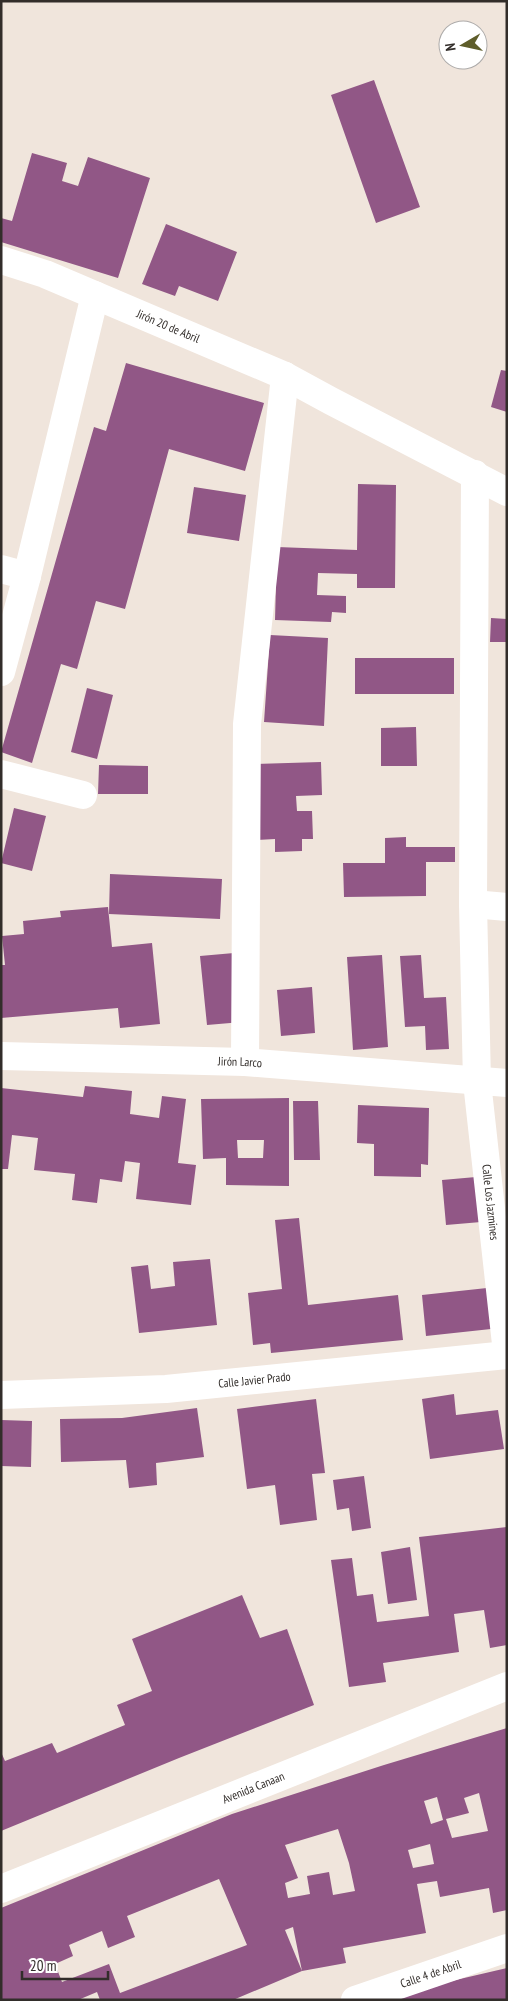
<svg xmlns="http://www.w3.org/2000/svg" width="508" height="2001" font-family="'PT Sans Narrow',sans-serif">
	<style>
		.building { fill: #915786; fill-rule: evenodd }
		.lines { fill: none; stroke-linecap: round; stroke-linejoin: round }
		.street { stroke: #fff; stroke-width: 28 }
		.labels { text-anchor: middle; stroke-width: 5; stroke-linejoin: round; paint-order: stroke }
		.street-label { font-size: 12px; fill: #322d2a; stroke: #fff }
	</style>
	<rect width="100%" height="100%" fill="#f0e5dc"/>
	<path class="building" d="M374,80l46,127 -44,16 -45,-128z
		M32,153l35,10 -5,18 16,5 10,-29 62,21 -32,100 -117,-36v-24l11,3z
		M166,224l71,28 -19,49 -39,-15 -4,10 -33,-12z
		M126,363l138,40 -19,68 -76,-22 -44,160 -29,-8 -19,68 -16,-5 -29,99 -31,-11 93,-325 12,4z
		M501,370l6,1v41l-16,-5z
		M358,484l38,1 -1,103h-38v-14l-39,-1 -1,22 29,1v17l-14,-1 -1,10 -56,-2 2,-73 80,3z
		M194,487l52,8 -7,46 -52,-8z
		M491,618l16,1v23h-17z
		M270,635l58,3 -4,88 -60,-4z
		M355,658h99v36h-99z
		M87,688l26,7 -16,64 -26,-7z
		M416,727l1,39h-36v-38z
		M321,762l1,33 -26,1 1,15h15l1,28h-11v12l-27,1v-13l-18,1 -2,-76z
		M99,765l49,1v28h-50z
		M14,808l32,8 -14,55 -31,-8z
		M406,837v10h49v15h-29v34l-82,1 -1,-34h42v-25z
		M110,874l112,5 -2,40 -111,-5z
		M108,907l4,40 40,-4 8,81 -40,4 -2,-20 -117,10v-53h4l-3,-29 22,-2 -1,-13 38,-4 -1,-6z
		M234,953l8,69 -35,3 -7,-69z
		M382,955l6,92 -35,3 -6,-93z
		M421,955l3,43 22,-1 3,52 -23,1 -1,-24 -20,1 -5,-71z
		M312,987l3,46 -34,3 -4,-46z
		M85,1086l47,5 -2,23 29,4 3,-22 24,3 -8,64 18,2 -5,40 -55,-6 4,-36 -15,-2 -3,21 -22,-3 -3,24 -25,-3 3,-26 -41,-4 4,-32 -26,-3 -4,34h-7v-81l82,9z
		M289,1098v88l-63,-1v-27l-23,1 -2,-60zM237,1140h27l-1,18h-25z
		M293,1101h25l2,59h-26z
		M358,1105l71,3 -1,57 -7,-1v13l-47,-1v-32l-17,-1z
		M476,1177l5,45 -35,3 -4,-45z
		M299,1218l9,87 90,-10 5,45 -132,13 -1,-10 -17,2 -5,-52 34,-4 -7,-69z
		M210,1259l7,66 -78,8 -8,-66 17,-2 3,24 24,-3 -2,-24z
		M487,1288l4,41 -65,7 -4,-41z
		M454,1394l2,21 42,-5 6,39 -74,10 -8,-60z
		M316,1399l9,74 -13,1 5,46 -37,5 -5,-40 -28,4 -10,-80z
		M197,1408l7,49 -48,6 1,22 -28,3 -3,-28 -65,2 -1,-43 62,-1z
		M1,1420l31,1 -1,46 -30,-1z
		M364,1476l7,52 -19,3 -3,-23 -12,2 -4,-30z
		M507,1527v118l-17,3 -6,-38 -30,4 5,38 -76,11 3,19 -37,5 -18,-127 21,-2 5,38 16,-2 4,28 52,-6 -10,-79z
		M410,1547l7,53 -29,4 -7,-52z
		M242,1595l18,43 27,-9 27,76 -135,53 -178,73v-79l4,9 47,-18 5,10 68,-28 -8,-20 35,-14 -20,-52z
		M507,1728v182l-14,3 -4,-25 -49,9 -3,-16 -20,3 9,49 -83,15 3,15 -44,8 -69,29h-133l-3,-8 -19,8h-77v-92l231,-94 152,-49zM479,1793l9,38 -36,7 -6,-19 23,-6 -5,-15zM437,1797l6,23 -12,4 -7,-23zM338,1829l11,34 6,28 -22,4 -4,-23 -22,4 3,18 -22,4 -3,-15 13,-5 -13,-33zM430,1844l4,20 -21,4 -5,-18zM219,1879l28,66 -127,48 -11,-29 -47,18 -7,-18 18,-8 -4,-11 33,-14 6,17 27,-11 -8,-21zM293,1927l9,44 -17,-41z
		M507,1968v32h-119l-1,-4z"/>
	<g class="lines">
		<g class="street">
			<path id="s1" d="M1,260l44,14 240,102 46,25 176,91"/>
			<path id="s2" d="M475,474l-2,430 4,178 30,271"/>
			<path d="M1,569l26,7"/>
			<path d="M1,672l26,-96 68,-281"/>
			<path d="M1,774l82,21"/>
			<path d="M473,904l34,3"/>
			<path id="s3" d="M1,1056l244,6 262,21"/>
			<path d="M245,1062l2,-338 38,-348"/>
			<path id="s4" d="M1,1395l165,-6 341,-34"/>
			<path id="s5" d="M1,1889l506,-203"/>
			<path id="s6" d="M355,2000l152,-52"/>
		</g>
	</g>
	<g class="labels">
		<g class="street-label">
			<text dy="4" stroke="none"><textPath href="#s1" startOffset="180">Jirón 20 de Abril</textPath></text>
			<text dy="4" stroke="none"><textPath href="#s3" startOffset="239">Jirón Larco</textPath></text>
			<text dy="4" stroke="none"><textPath href="#s2" startOffset="729">Calle Los Jazmines</textPath></text>
			<text dy="4" stroke="none"><textPath href="#s4" startOffset="254">Calle Javier Prado</textPath></text>
			<text dy="4" stroke="none"><textPath href="#s5" startOffset="272">Avenida Canaan</textPath></text>
			<text dy="4" stroke="none"><textPath href="#s6" startOffset="80">Calle 4 de Abril</textPath></text>
		</g>
	</g>
	<rect width="508" height="2001" fill="none" stroke="#322d2a" stroke-width="5"/>
	<g transform="translate(463 45) rotate(261)"><circle r="24" fill="#ffffff" stroke="#adabaa"/>
	<path d="M0-4L9 19L0 12L-9 19Z" fill="#5e5d2a"/>
	<text y="-8" font-size="14" font-weight="bold" text-anchor="middle" fill="#322d2a">N</text>
	</g>
	<path d="M22 1971v8h86v-8" fill="none" stroke="#322d2a" stroke-width="2.5"/>
	<text x="30" y="1971" font-size="15" fill="#322d2a" stroke="#ffffff" stroke-width="4" paint-order="stroke">20 m</text>
</svg>
